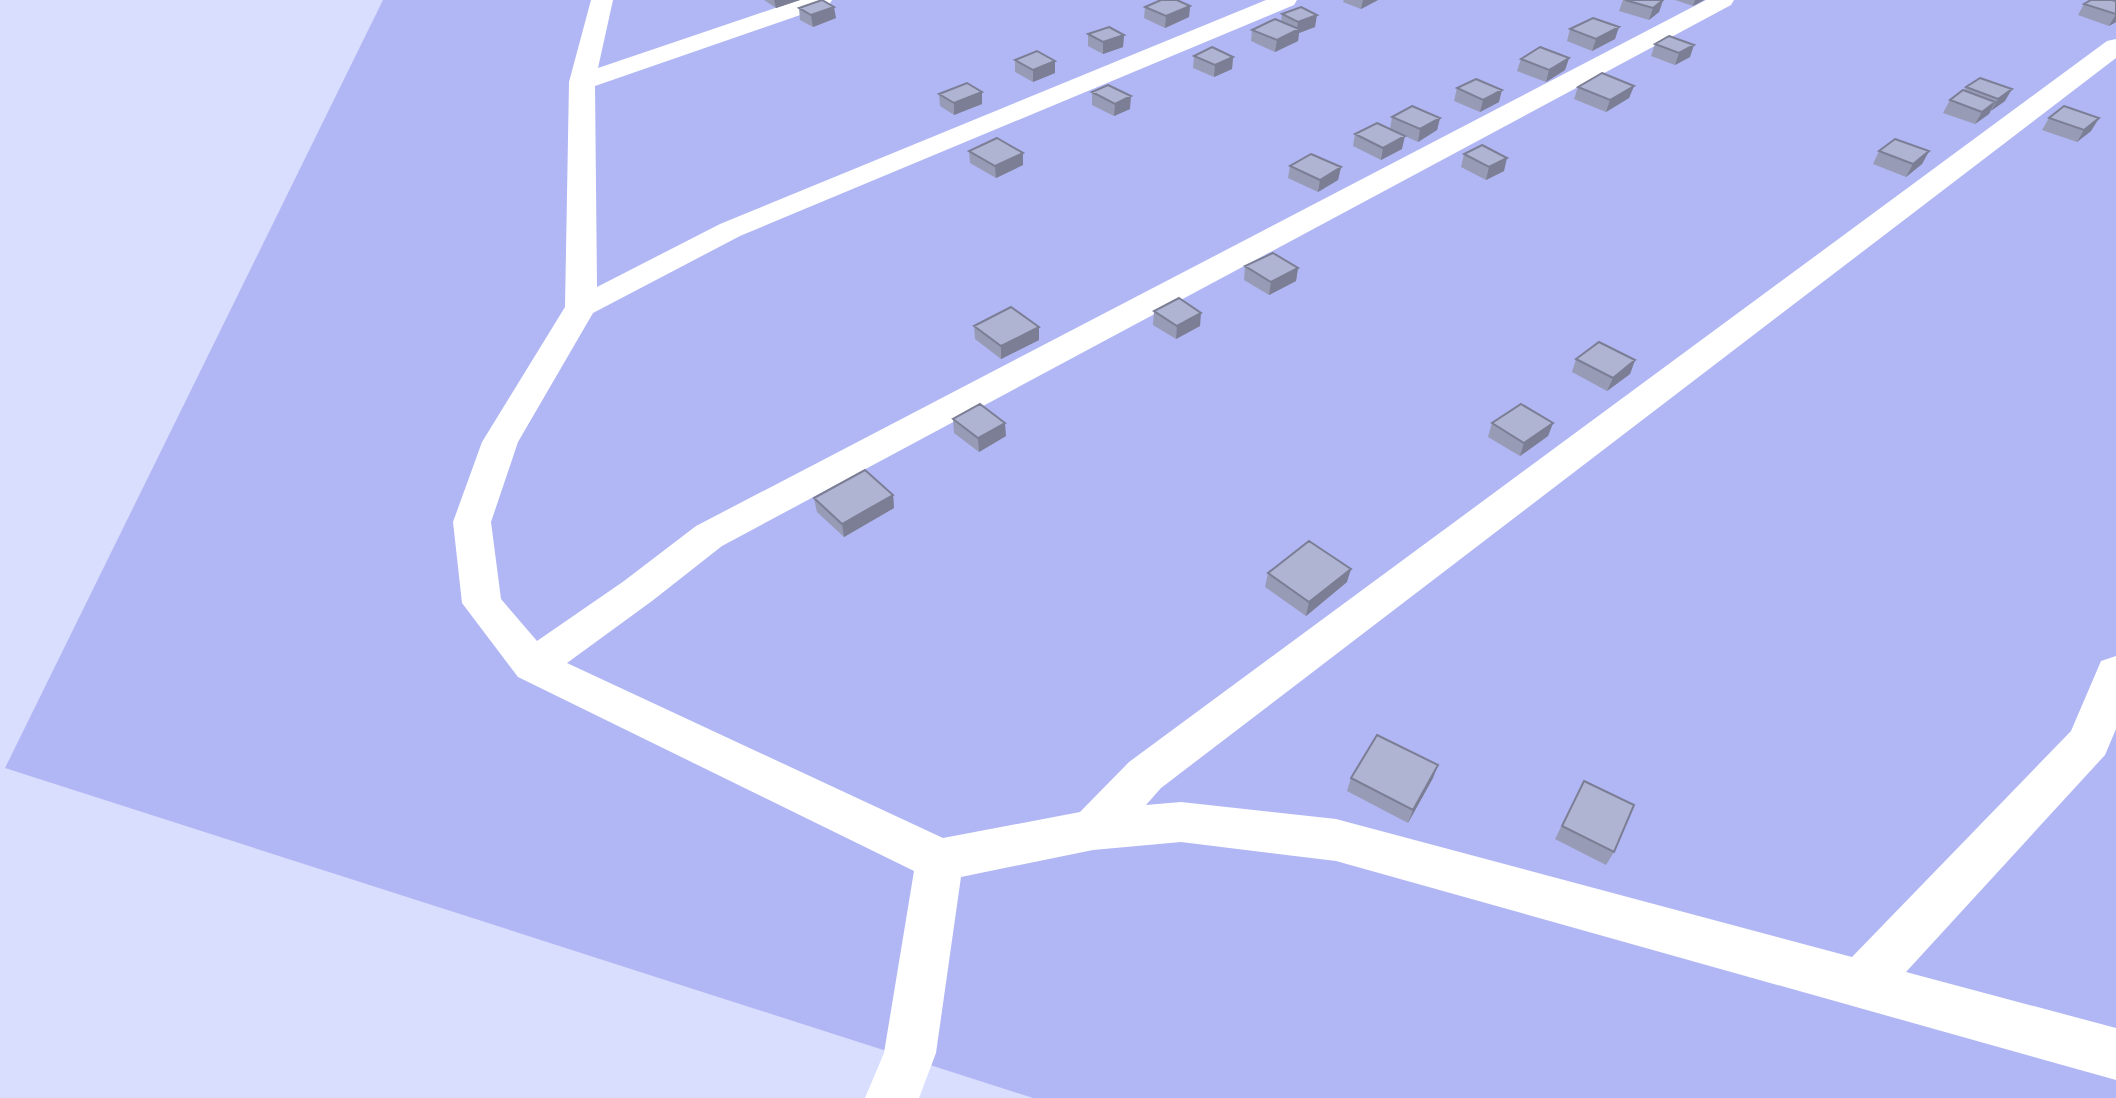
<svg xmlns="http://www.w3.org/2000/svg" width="2116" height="1098" font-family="Rubik,sans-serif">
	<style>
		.green { fill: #b1b7f4 }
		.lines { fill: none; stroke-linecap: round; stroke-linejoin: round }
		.street { fill: #fff; fill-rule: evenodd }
		.wall { fill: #979bb5 }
		.shaded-wall { fill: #7b7e94 }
		.building { fill: #b0b4d3; stroke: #7b7e94; stroke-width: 2 }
	</style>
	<rect width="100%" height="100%" fill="#d9defe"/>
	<path class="green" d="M383,0h1733v1098h-1083l-1028,-330z"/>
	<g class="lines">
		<path class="street" d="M591,0h22l-15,68 201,-68h33l-3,5 -234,81 2,201 123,-63 546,-224h31l-3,5 -554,231 -147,77 -75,129 -27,80 10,77 36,42 87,-60 72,-55 1010,-526h28l-3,5 -1009,541 -70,55 -85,62 376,175 137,-26 49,-50 978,-721 9,-2v19l-955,730 -15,17 35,-3 155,17 516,138 219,-226 30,-70 15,-5v73l-11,26 -199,217 210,56v52l-780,-219 -155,-19 -88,8 -132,27 -25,176 -17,45h-54l19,-45 30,-182 -396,-194 -56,-74 -9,-81 29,-80 83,-135 4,-225z"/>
	</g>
	<path class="wall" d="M764,0h36l-24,8z
		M1344,0h34l-17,9 -18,-7z
		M1623,0h40l-4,12 -10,8 -30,-9z
		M1675,0h29l-11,6z
		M2116,1v21l-7,4 -31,-11 6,-11z
		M1190,6l-1,11 -24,11 -21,-10 1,-11z
		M799,8l37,10 -23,9 -13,-7z
		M1282,14l33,13 -16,6 -1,8 -23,11 -24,-11 1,-11 29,-8z
		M1570,29l45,10 -23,12 -25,-10z
		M1088,34l36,1 -1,12 -20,7 -15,-8z
		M1655,44l35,13 -15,8 -24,-9z
		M1194,56l39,1 -1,12 -18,8 -21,-9z
		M1569,58l-4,12 -19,12 -29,-11 4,-12z
		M1015,60l40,13 -22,9 -18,-10z
		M1634,86l-5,12 -23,14 -32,-13 4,-12z
		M1966,87l39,14 -15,10 -1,3 -14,10 -32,-11 7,-13 14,-9z
		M1457,88l42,14 -19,10 -26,-11z
		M1092,92l38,17 -16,7 -22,-11z
		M939,94l43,10 -28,11 -14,-9z
		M1392,117l48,1 -3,12 -19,12 -24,-11 8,18 -21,11 -28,-14 2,-12 35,-5z
		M2049,118h50l-8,13 -14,11 -35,-12z
		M969,151l54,14 -27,13 -26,-15z
		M1879,151h50l-7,13 -16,13 -33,-13z
		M1464,154l40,17 -18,9 -25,-13z
		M1290,166l51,1 -3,13 -20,12 -30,-14z
		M1245,266l53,2 -2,13 -27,14 -25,-15z
		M1154,311l46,15 -24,13 -23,-14z
		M974,326l65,14 -38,19 -26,-20z
		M1576,359l59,1 -5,14 -23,17 -35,-19z
		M953,419l53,17 -27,16 -25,-19z
		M1492,423h61l-5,13 -28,20 -32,-19z
		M893,495l1,13 -50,29 -27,-25 -3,-14z
		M1268,573l79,9 -41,34 -41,-29z
		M1351,778h82l-25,45 -61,-32z
		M1584,781l30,71 -8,13 -51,-26z"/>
	<path class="shaded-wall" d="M774,0h26l-24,8z
		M1363,0h15l-17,9z
		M1663,0l-4,12 -10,8 4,-12z
		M1695,0h9l-11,6z
		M1190,6l-1,11 -24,11 1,-12z
		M834,7l2,11 -23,9 -2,-12z
		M2116,14v8l-7,4z
		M1317,15l-2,12 -16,6 -1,8 -23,11 2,-12 20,-10 1,-8z
		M1619,27l-4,12 -23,12 4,-12z
		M1124,35l-1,12 -20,7v-12z
		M1694,45l-4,12 -15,8 4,-12z
		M1233,57l-1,12 -18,8 1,-12z
		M1569,58l-4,12 -19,12 3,-12z
		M1055,61v12l-22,9v-12z
		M1634,86l-5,12 -23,14 4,-12z
		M2012,89l-7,12 -14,10 7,-12z
		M1502,90l-3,12 -19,10 3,-12z
		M982,92v12l-28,11v-12z
		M1131,96l-1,13 -16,7 1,-12z
		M1995,102l-6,12 -14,10 7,-12z
		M1440,118l-3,12 -19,12 2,-13z
		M2099,118l-8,13 -14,11 7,-12z
		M1405,136l-3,13 -21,11 2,-12z
		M1929,151l-7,13 -16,13 7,-13z
		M1023,153v12l-27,13 -1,-12z
		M1507,158l-3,13 -18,9 3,-13z
		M1341,167l-3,13 -20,12 2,-12z
		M1298,268l-2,13 -27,14 2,-13z
		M1201,313l-1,13 -24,13 1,-13z
		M1039,327v13l-38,19v-13z
		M1635,360l-5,14 -23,17 6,-13z
		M1005,423l1,13 -27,16 -1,-14z
		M1553,423l-5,13 -28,20 4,-13z
		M893,495l1,13 -50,29 -2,-13z
		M1351,569l-4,13 -41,34 3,-14z
		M1438,765l-5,13 -25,45 5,-13z"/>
	<path class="building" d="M822,0l12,7 -23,8 -12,-7z
		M1161,0h16l13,6 -24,10 -21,-9z
		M1625,0h38l-10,8z
		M2091,0h20l5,1v13l-32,-10z
		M1301,7l16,8 -19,7 -16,-8z
		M1593,18l26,9 -23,12 -26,-10z
		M1275,19l24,10 -22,11 -25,-10z
		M1109,27l15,8 -21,7 -15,-8z
		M1669,36l25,9 -15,8 -24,-9z
		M1212,47l21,10 -18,8 -21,-9z
		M1540,47l29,11 -20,12 -28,-11z
		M1037,51l18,10 -22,9 -18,-10z
		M1602,73l32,13 -24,14 -32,-13z
		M1980,78l32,11 -14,10 -32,-12z
		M1476,79l26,11 -19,10 -26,-12z
		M967,83l15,9 -28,11 -15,-9z
		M1108,85l23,11 -16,8 -23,-12z
		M1963,90l32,12 -13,10 -32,-12z
		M1412,106l28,12 -20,11 -28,-12z
		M2064,106l35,12 -15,12 -35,-12z
		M1377,123l28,13 -22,12 -28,-14z
		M997,138l26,15 -28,13 -26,-15z
		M1895,139l34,12 -16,13 -34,-13z
		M1482,145l25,13 -18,9 -25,-13z
		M1311,154l30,13 -21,13 -30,-14z
		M1273,253l25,15 -27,14 -26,-16z
		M1179,298l22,15 -24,13 -23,-15z
		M1011,307l28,20 -38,19 -27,-20z
		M1599,342l36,18 -22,18 -37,-19z
		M980,404l25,19 -27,15 -25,-19z
		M1521,404l32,19 -29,20 -32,-20z
		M865,470l28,25 -51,29 -28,-26z
		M1309,541l42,28 -42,33 -41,-29z
		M1377,735l61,30 -25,45 -62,-32z
		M1584,781l50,24 -20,47 -52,-26z"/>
</svg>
